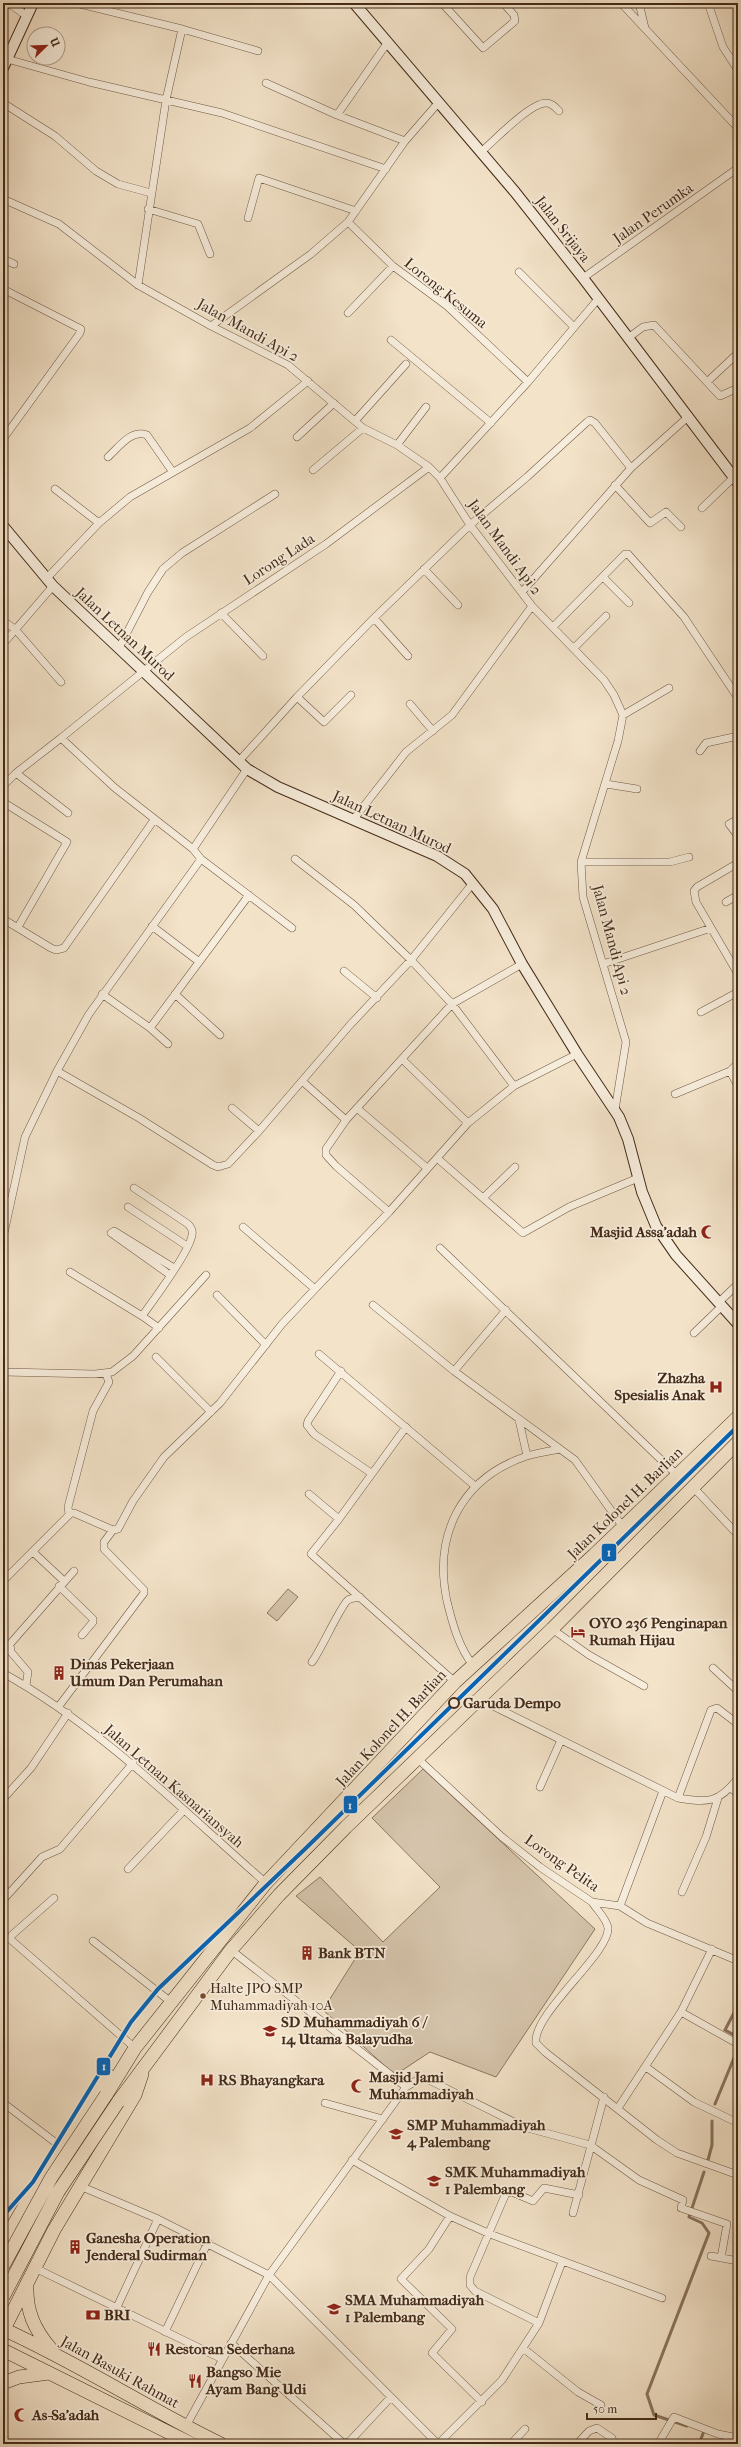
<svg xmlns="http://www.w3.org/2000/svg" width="741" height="2447" font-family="'IM FELL French Canon',serif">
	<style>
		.green { fill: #d5c4ab; stroke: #8c7862 }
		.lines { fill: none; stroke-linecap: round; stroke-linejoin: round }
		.stream { stroke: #8a745f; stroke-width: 3 }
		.street-casing { stroke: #705945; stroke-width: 8 }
		.secondary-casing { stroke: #442b19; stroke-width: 12 }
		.highway-casing { stroke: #442b19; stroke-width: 14 }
		.street { stroke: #f7eddc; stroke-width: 7 }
		.secondary { stroke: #f7eddc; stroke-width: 10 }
		.highway { stroke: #f3e3c9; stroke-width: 13 }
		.highway-bridge-casing { stroke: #442b19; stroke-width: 14; stroke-linecap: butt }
		.highway-bridge { stroke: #f3e3c9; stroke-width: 13 }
		.rail-1-casing { stroke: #f7eddc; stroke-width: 7 }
		.rail-1 { stroke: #0065bd; stroke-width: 4 }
		.stop-dot { fill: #f7eddc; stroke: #442b19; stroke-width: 2 }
		.bus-dot { fill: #7a4b2a; stroke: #f7eddc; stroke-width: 1.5 }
		.labels { text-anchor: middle; stroke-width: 3.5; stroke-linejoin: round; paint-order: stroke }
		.bus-label { font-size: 14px; fill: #442b19; stroke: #f7eddc; text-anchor: start }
		.street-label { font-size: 15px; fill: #442b19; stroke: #f7eddc }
		.poi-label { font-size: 15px; font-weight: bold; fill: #442b19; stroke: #f7eddc; text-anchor: start }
		.stop-label { font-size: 15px; font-weight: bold; fill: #442b19; stroke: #f7eddc; text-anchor: start }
		.line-badge { stroke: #f7eddc; stroke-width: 1.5 }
		.badge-label { font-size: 11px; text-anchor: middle; font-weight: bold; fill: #fff }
	</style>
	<rect width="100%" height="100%" fill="#f3e3c9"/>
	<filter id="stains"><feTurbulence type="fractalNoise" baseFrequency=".005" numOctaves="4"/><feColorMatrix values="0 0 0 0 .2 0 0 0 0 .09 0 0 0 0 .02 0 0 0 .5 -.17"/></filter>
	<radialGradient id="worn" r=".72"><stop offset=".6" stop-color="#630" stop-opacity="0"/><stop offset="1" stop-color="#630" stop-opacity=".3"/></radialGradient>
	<path class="green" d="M288,1589l10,8 -21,24 -10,-8z
		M423,1769l172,160 -99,148 -66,-25 -35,23 -72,-65 37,-59 -64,-55 24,-19 63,65 57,-55 -68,-69z"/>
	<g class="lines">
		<path class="stream" d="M738,2005l-13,25 13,7
			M715,2104l21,-51
			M708,2160l4,-15v-24
			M687,2426l-33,-11 -7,-21 62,-161 -7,-10 -13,-6 15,-45
			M699,2444l5,-13 -2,-1"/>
		<defs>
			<path id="street" d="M8,3l19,13
				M76,3l106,26 76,22
				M442,3l41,45 32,-27 -1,-6 -11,-12
				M621,3l117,125
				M639,3l6,25
				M708,3l15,44 15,23
				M7,59l82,23 133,31 164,56
				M3,103l52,33 41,35 22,13 33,9
				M337,115l51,-73
				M405,141l34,-39
				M482,151c13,-11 48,-48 64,-48 6,0 9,4 13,8
				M3,199l56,25 79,61 73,41 77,39 75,63 34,17 32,22 11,11 30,47 62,81 72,74 10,15 9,20 -5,26 -37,121 2,35 43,145 -11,68
				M148,209l50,15 12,30
				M248,218l11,-40 97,33
				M348,222l45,44 54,40 81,76
				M3,259l11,5
				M519,272l55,55
				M583,278l155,-110
				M138,285l28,-185 16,-71
				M3,289l78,40 -1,4 -77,106
				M348,313l45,-47
				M211,326l100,-72 37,-32 57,-81 -68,-26 -71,-32
				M628,338l15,-11 11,-2 66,71 18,-8
				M391,340l100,83
				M707,382l31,-29
				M355,421l51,-57
				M297,437l37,-34
				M397,445l29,-38
				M108,457c11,-10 23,-28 39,-22l25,36
				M313,470l50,-42
				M440,478l88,-96 70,-83
				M615,485l35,38 16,-11 15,15
				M55,489l44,34
				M702,508l32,-31
				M424,569l34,36
				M603,577l26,26
				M46,579l53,-56 31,-26 120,-69 58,-47
				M522,592l109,-124 58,-52
				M221,613l42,43
				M374,618l34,38
				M3,621l12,8 46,53
				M553,627l72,-73h3l56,63 54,81
				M3,644l50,-58
				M119,648l29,-56 15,-23 19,-16 93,-59
				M574,648l32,-32
				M297,697l27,25 27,-27
				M410,704l23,27
				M623,715l46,-27
				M61,738l125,-101 140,-93 103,-77
				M700,751l6,-8 32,-7
				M239,761l58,-64 77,-79 96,-93 57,-48 60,-55 3,-2 5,3 36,45
				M16,773l52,40
				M606,784l31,5
				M3,786l13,-13 45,-35 54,50 78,61 8,10 91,69
				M3,802l64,40 -49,85
				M738,819l-9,5 9,12
				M353,820l53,-68 46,-37 80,-109
				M193,849l54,-80
				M295,859l59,46 57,55 41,44 62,82
				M581,862h89l19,-5
				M738,863l-41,24 -3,4 2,11 42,72
				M726,902l12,-7
				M3,919l48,29 5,2 8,-2 90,-128
				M152,926l46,35
				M603,964l108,-36
				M344,971l33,27
				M102,994l48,34 99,-133
				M175,994l45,41
				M701,1012l37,-20
				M150,1028l18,16
				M403,1060l65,63
				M57,1071l82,47 74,47 5,2 10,-3 31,-33 91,-106 61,-65 62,-77
				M730,1071l8,15
				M302,1081l44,39
				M675,1094l55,-23 8,-8
				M232,1108l27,23
				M358,1109l69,59
				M437,1158l86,75 46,-26 69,-29
				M134,1188l54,36c3,3 5,7 4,11 -2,16 -39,66 -50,81l17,12
				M484,1197l31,-30
				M128,1207l59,39
				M389,1212l-53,-46 -10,-11v-6l20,-29 106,-116 70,-40
				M243,1227l72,62 74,-77 79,-89 46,-37 63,-32
				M3,1238l22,-101 32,-66 32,-57 112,-155
				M440,1248l237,227
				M70,1272l72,44
				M170,1275l-59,-42 3,-2 60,37
				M217,1295l49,50
				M718,1303l20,-19
				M373,1305l81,66 121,89 48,67
				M694,1333l28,-27
				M319,1354l156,132
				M156,1357l55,55
				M341,1371l-33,50 -1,4 7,9 57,39
				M454,1371l52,-61
				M3,1372l92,2 17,-2 21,-16 73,-81
				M519,1420l8,36
				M693,1487l45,48
				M309,1494l30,25 -28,35 144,128
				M69,1514l-1,-7 25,-96 16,-29 -3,-8
				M339,1519l67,-92
				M33,1552l31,29
				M3,1581l68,-68h3l39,17 5,-1 15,-28 31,-44 56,-54 62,-79 33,-35
				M59,1586l34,33v3l-11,13
				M552,1629l37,26 55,31
				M312,1662c9,-12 29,-57 36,-62 3,-2 8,-2 12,-3
				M473,1665c-14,-17 -21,-43 -26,-64 -14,-66 14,-123 80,-145 10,-3 22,-5 33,-7
				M713,1668l25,23
				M3,1673c99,55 178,136 263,210
				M26,1686l2,-14 -17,-20 -1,-8 64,-73
				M479,1699l199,99c30,5 41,5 60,-20
				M59,1706l85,-113v-3l-40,-41v-7l9,-12
				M417,1758l85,79 38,30 52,35 28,4 27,17 89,37
				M540,1787l21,-47
				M730,1788l8,5
				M678,1798l33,-88 6,-2 21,16
				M3,1799l28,-31 37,-55
				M128,1869l55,-58
				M682,1892l24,-55 12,-39
				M54,1898l-42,37 -2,4 125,109
				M3,1900l39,-43 18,-8 73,-86
				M592,1902c4,7 15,17 16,26 2,25 -76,86 -72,115l9,9 112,88 20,13 61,22
				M620,1906l43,-115
				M93,1941l78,61
				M231,1950l175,137
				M681,2012l31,-63
				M646,2067l48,35 44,21
				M325,2103l58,16
				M6,2105l54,41
				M618,2108l63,-96 57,32
				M352,2160l98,56 40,18 172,64
				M80,2186l78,33 111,56 169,169
				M573,2213l31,-116
				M450,2216l-21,33 -28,30 51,50 -20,24 50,49
				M711,2256l27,5
				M35,2268l187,91
				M117,2307l41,-88
				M539,2323l-64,-32 -5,-6v-8l36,-84 6,-1 21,9 11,-13 35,7
				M165,2332l43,-90
				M231,2343l112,100 6,-1 42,-45
				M523,2348l55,44 23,13
				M186,2426l83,-151 137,-188 13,-8 10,1 95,47 66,18 49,35 44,20 -2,8 46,16 -6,34
				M438,2444l64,-64 37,-57 23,-61
				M511,2444l14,-15
				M577,2444l12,-13 8,-3 15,10 2,6
				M658,2444l16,-27 44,17 20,4"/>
			<path id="secondary" d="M354,3l161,189 68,86 155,205
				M3,68l30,-65
				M3,526l50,60 194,183 31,18 159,69 28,18 28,35 29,55 55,90 42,63 9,22 14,53 14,34 20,29 62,69"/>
			<path id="highway" d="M106,2095l29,-47 131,-165 189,-201 139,-127 144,-138
				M118,2102l113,-152 48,-55 67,-68 206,-198 186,-187
				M3,2243l45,-77 60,-91
				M27,2285c-1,26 7,44 24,64
				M3,2329c75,34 144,79 218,115
				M3,2331l51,-101 81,-135 7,-21
				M3,2350l189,94
				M3,2383l16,-6 30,-4"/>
		</defs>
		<use href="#street" class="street-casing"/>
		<use href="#secondary" class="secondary-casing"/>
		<use href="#highway" class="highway-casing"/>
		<use href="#street" class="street"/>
		<use href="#secondary" class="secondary"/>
		<use href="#highway" class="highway"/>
		<defs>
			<path id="highway-bridge" d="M3,2266l48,-88 55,-83
				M3,2297l55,-105 60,-90"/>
		</defs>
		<use href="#highway-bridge" class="highway-bridge-casing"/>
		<use href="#highway-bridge" class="highway-bridge"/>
		<defs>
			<path id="rail-1" d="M3,2216l30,-34 98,-160 27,-33 147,-140 433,-423"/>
		</defs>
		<use href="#rail-1" class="rail-1-casing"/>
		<use href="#rail-1" class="rail-1"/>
	</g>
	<defs>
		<symbol id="mosque-bare" viewBox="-9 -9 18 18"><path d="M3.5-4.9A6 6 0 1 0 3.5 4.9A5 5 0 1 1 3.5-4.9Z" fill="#8f2418" stroke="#f7eddc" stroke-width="2.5" paint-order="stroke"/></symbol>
		<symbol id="hospital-bare" viewBox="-9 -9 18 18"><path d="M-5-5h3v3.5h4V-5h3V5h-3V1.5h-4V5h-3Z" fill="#8f2418" stroke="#f7eddc" stroke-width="2.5" paint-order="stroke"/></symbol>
		<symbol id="hotel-bare" viewBox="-9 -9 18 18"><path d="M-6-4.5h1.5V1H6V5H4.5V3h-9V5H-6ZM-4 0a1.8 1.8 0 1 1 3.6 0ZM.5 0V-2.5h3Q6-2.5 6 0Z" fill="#8f2418" stroke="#f7eddc" stroke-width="2.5" paint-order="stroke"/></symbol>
		<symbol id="building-bare" viewBox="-9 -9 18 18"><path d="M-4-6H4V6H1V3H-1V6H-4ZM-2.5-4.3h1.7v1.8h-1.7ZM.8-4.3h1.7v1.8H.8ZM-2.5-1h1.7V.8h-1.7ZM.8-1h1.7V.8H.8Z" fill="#8f2418" stroke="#f7eddc" stroke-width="2.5" paint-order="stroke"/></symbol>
		<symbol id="school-bare" viewBox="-9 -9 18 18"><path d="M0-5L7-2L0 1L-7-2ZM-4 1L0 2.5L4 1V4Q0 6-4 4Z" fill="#8f2418" stroke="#f7eddc" stroke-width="2.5" paint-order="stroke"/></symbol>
		<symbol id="bank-bare" viewBox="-9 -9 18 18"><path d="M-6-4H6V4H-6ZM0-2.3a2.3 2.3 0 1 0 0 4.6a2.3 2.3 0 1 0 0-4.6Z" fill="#8f2418" stroke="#f7eddc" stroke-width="2.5" paint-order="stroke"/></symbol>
		<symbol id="restaurant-bare" viewBox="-9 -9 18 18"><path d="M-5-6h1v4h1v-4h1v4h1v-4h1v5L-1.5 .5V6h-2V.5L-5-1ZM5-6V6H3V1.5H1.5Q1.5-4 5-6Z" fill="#8f2418" stroke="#f7eddc" stroke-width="2.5" paint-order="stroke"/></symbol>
	</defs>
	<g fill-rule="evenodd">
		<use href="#mosque-bare" x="698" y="1222" width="20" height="20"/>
		<use href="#hospital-bare" x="706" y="1377" width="20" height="20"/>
		<use href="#hotel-bare" x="568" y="1622" width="20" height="20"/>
		<use href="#building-bare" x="49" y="1663" width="20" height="20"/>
		<use href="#building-bare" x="297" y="1943" width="20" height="20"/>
		<use href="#school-bare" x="260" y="2021" width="20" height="20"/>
		<use href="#hospital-bare" x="197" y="2070" width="20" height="20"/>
		<use href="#mosque-bare" x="348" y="2076" width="20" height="20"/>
		<use href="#school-bare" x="386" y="2124" width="20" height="20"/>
		<use href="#school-bare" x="424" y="2171" width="20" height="20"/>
		<use href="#building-bare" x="65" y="2237" width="20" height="20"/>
		<use href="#school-bare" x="324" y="2299" width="20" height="20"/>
		<use href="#bank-bare" x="83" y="2305" width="20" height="20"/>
		<use href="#restaurant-bare" x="144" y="2339" width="20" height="20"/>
		<use href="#restaurant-bare" x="185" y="2371" width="20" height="20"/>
		<use href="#mosque-bare" x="11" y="2405" width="20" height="20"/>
	</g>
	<circle class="stop-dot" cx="454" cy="1703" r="5"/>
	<circle class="bus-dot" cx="203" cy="1996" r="3.5"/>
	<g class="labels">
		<g class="bus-label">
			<text x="210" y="1993">Halte JPO SMP<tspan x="210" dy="17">Muhammadiyah 10A</tspan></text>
		</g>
		<g class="street-label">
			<text transform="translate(653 213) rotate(-35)" y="5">Jalan Perumka</text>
			<text transform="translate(563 229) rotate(52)" y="5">Jalan Srijaya</text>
			<text transform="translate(446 293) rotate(39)" y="5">Lorong Kesuma</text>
			<text transform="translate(248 330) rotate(29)" y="5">Jalan Mandi Api 2</text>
			<text transform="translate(505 547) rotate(54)" y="5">Jalan Mandi Api 2</text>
			<text transform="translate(279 559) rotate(-33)" y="5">Lorong Lada</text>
			<text transform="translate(125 634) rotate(43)" y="5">Jalan Letnan Murod</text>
			<text transform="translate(392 822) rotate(25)" y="5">Jalan Letnan Murod</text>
			<text transform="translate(612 940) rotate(75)" y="5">Jalan Mandi Api 2</text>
			<text transform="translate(625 1503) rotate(-44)" y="5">Jalan Kolonel H. Barlian</text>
			<text transform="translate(391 1728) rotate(-47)" y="5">Jalan Kolonel H. Barlian</text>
			<text transform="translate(174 1786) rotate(41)" y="5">Jalan Letnan Kasnariansyah</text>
			<text transform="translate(562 1863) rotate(35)" y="5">Lorong Pelita</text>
			<text transform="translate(120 2372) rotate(29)" y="5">Jalan Basuki Rahmat</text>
		</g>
		<g class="poi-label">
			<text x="697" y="1237" text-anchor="end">Masjid Assa'adah</text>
			<text x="705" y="1383" text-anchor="end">Zhazha<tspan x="705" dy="17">Spesialis Anak</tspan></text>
			<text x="589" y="1628">OYO 236 Penginapan<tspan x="589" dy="17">Rumah Hijau</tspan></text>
			<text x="70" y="1669">Dinas Pekerjaan<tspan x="70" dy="17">Umum Dan Perumahan</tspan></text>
			<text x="318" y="1958">Bank BTN</text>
			<text x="281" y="2027">SD Muhammadiyah 6 /<tspan x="281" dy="17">14 Utama Balayudha</tspan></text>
			<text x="369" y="2082">Masjid Jami<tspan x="369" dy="17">Muhammadiyah</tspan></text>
			<text x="218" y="2085">RS Bhayangkara</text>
			<text x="407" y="2130">SMP Muhammadiyah<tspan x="407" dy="17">4 Palembang</tspan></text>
			<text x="445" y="2177">SMK Muhammadiyah<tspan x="445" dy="17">1 Palembang</tspan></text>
			<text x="86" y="2243">Ganesha Operation<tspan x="86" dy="17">Jenderal Sudirman</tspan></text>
			<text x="345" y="2305">SMA Muhammadiyah<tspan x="345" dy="17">1 Palembang</tspan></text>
			<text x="104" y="2320">BRI</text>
			<text x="165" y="2354">Restoran Sederhana</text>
			<text x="206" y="2377">Bangso Mie<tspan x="206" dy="17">Ayam Bang Udi</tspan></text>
			<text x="32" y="2420">As-Sa'adah</text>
		</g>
		<g class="stop-label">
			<text x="463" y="1708">Garuda Dempo</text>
		</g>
	</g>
	<g class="line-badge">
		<rect x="601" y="1543" width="16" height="19" rx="4" fill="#0065bd"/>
		<rect x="343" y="1795" width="15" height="19" rx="4" fill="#0065bd"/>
		<rect x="96" y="2057" width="15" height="19" rx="4" fill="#0065bd"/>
	</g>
	<g class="badge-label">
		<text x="609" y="1556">1</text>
		<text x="350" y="1809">1</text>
		<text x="104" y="2070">1</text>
	</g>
	<rect width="741" height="2447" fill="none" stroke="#f3e3c9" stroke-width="16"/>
	<rect x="4" y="4" width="733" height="2439" fill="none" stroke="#442b19" stroke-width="2"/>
	<rect x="8" y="8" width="725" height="2431" fill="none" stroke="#442b19"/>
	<g transform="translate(46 46) rotate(67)"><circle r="19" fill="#f7eddc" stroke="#af9f8e"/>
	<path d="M0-3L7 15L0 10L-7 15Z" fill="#8f2418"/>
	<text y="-6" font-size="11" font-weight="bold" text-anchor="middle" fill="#442b19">U</text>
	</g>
	<path d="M587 2413v6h69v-6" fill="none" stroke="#442b19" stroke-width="2"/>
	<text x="593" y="2413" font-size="12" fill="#442b19" stroke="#f7eddc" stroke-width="3" paint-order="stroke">50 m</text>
	<rect width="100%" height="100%" filter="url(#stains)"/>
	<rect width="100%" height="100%" fill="url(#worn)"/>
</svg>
